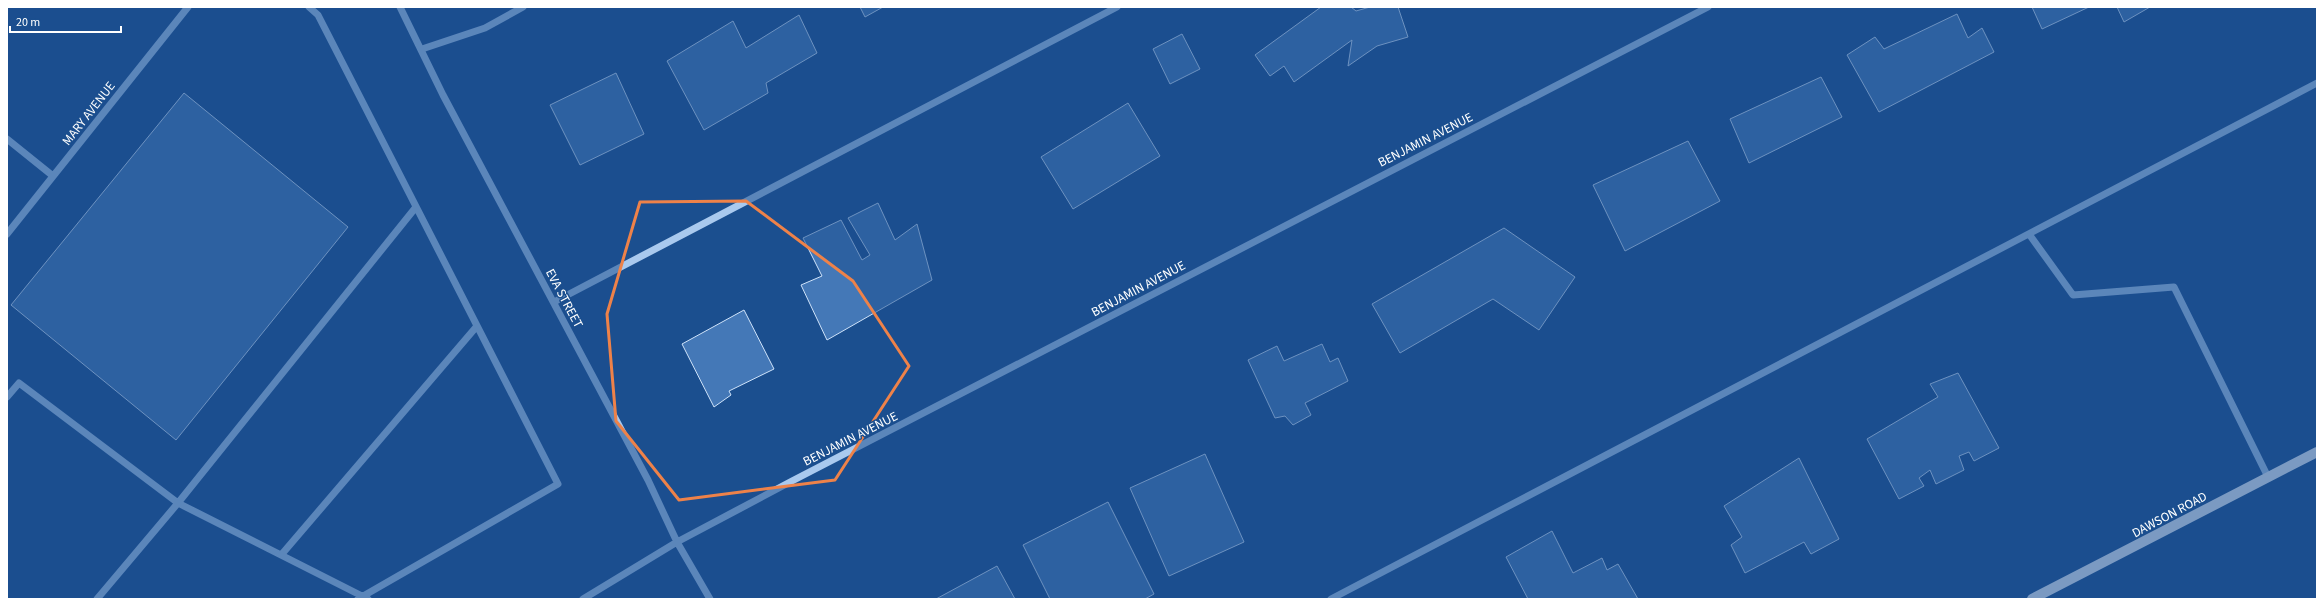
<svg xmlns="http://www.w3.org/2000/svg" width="2324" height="606" font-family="'Source Sans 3',sans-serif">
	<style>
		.building { fill: #4478b7; stroke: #cfe3fa }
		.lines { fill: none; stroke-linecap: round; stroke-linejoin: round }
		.minor { stroke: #a9c9ee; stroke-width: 7 }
		.major { stroke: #f0f6ff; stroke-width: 10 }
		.marked { fill: none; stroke: #ee8249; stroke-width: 3; stroke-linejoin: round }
		.labels { text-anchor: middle; stroke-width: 3; stroke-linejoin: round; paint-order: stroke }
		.street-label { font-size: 13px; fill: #fff; stroke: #1b4f8f }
	</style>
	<rect width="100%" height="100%" fill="#1b4f8f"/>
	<path class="building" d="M860,7h23l-18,10z
		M1321,7h30l5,4 14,-4h28l10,30 -31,9 -29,20 4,-26 -58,42 -10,-16 -14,10 -15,-21z
		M2032,7h57l-47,22z
		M2117,7h33l-26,15z
		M1957,14l11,24 14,-10 12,24 -115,60 -32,-57 28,-18 9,12z
		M799,15l18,38 -51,30 2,10 -64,37 -37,-69 66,-40 13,27z
		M1182,34l18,35 -30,15 -17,-35z
		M616,73l28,61 -64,31 -30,-60z
		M1821,77l21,40 -93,46 -19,-44z
		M184,93l164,134 -172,213 -165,-135z
		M1128,103l32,53 -87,53 -32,-52z
		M1688,141l32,60 -95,50 -32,-66z
		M878,203l17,37 22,-16 15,56 -105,60 -26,-55 21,-9 -19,-38 38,-18 21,40 8,-5 -22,-37z
		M1504,228l71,49 -36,53 -46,-31 -93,54 -28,-49z
		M744,310l30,59 -45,22 2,4 -17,12 -32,-63z
		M1322,344l8,18 8,-4 10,23 -43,22 6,12 -18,10 -8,-9 -10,2 -27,-58 29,-14 7,15z
		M1958,373l41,75 -25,13 -5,-9 -10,4 5,14 -28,14 -6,-14 -11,8 5,8 -25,13 -32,-60 71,-42 -8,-13z
		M1205,454l39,88 -75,34 -39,-88z
		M1799,458l40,81 -28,15 -7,-12 -59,31 -14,-28 11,-8 -18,-31z
		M1108,502l46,92 -9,5h-95l-27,-54z
		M1552,531l21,42 29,-15 5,12 11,-6 20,35h-110l-22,-42z
		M997,566l18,33h-79z"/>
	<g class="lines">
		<path class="minor" d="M309,7l9,8 240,469 -200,115
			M400,7l43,88 205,385 29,62 33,57
			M422,49l63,-21 38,-21
			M7,139l46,37
			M7,234l181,-227
			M2029,234l44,61 101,-8 94,190
			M554,302l563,-295
			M7,397l12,-14 159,120 190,96
			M282,554l195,-228
			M97,599l81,-96 238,-296
			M583,599l94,-57 115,-61 916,-474
			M1331,599l986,-516"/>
		<path class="major" d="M2032,599l285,-147"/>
	</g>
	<path d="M0 0H2324V606H0ZM746,201l107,80 56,85 -74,114 -156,20 -63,-79 -9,-107 33,-112z" fill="#1b4f8f" fill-opacity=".55" fill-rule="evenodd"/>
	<path class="marked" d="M746,201l107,80 56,85 -74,114 -156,20 -63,-79 -9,-107 33,-112z"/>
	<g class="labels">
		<g class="street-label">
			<text transform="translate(88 113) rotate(-52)" y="5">MARY AVENUE</text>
			<text transform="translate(1425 139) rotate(-27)" y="5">BENJAMIN AVENUE</text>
			<text transform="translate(1138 288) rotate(-28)" y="5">BENJAMIN AVENUE</text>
			<text transform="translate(565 298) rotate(62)" y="5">EVA STREET</text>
			<text transform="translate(850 438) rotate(-27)" y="5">BENJAMIN AVENUE</text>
			<text transform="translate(2169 514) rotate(-28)" y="5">DAWSON ROAD</text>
		</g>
	</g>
	<rect width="2324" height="606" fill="none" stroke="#ffffff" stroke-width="16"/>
	<path d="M10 26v6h111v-6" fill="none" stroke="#ffffff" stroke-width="2"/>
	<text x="16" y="26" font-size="12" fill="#ffffff" stroke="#1b4f8f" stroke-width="3" paint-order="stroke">20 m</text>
</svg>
